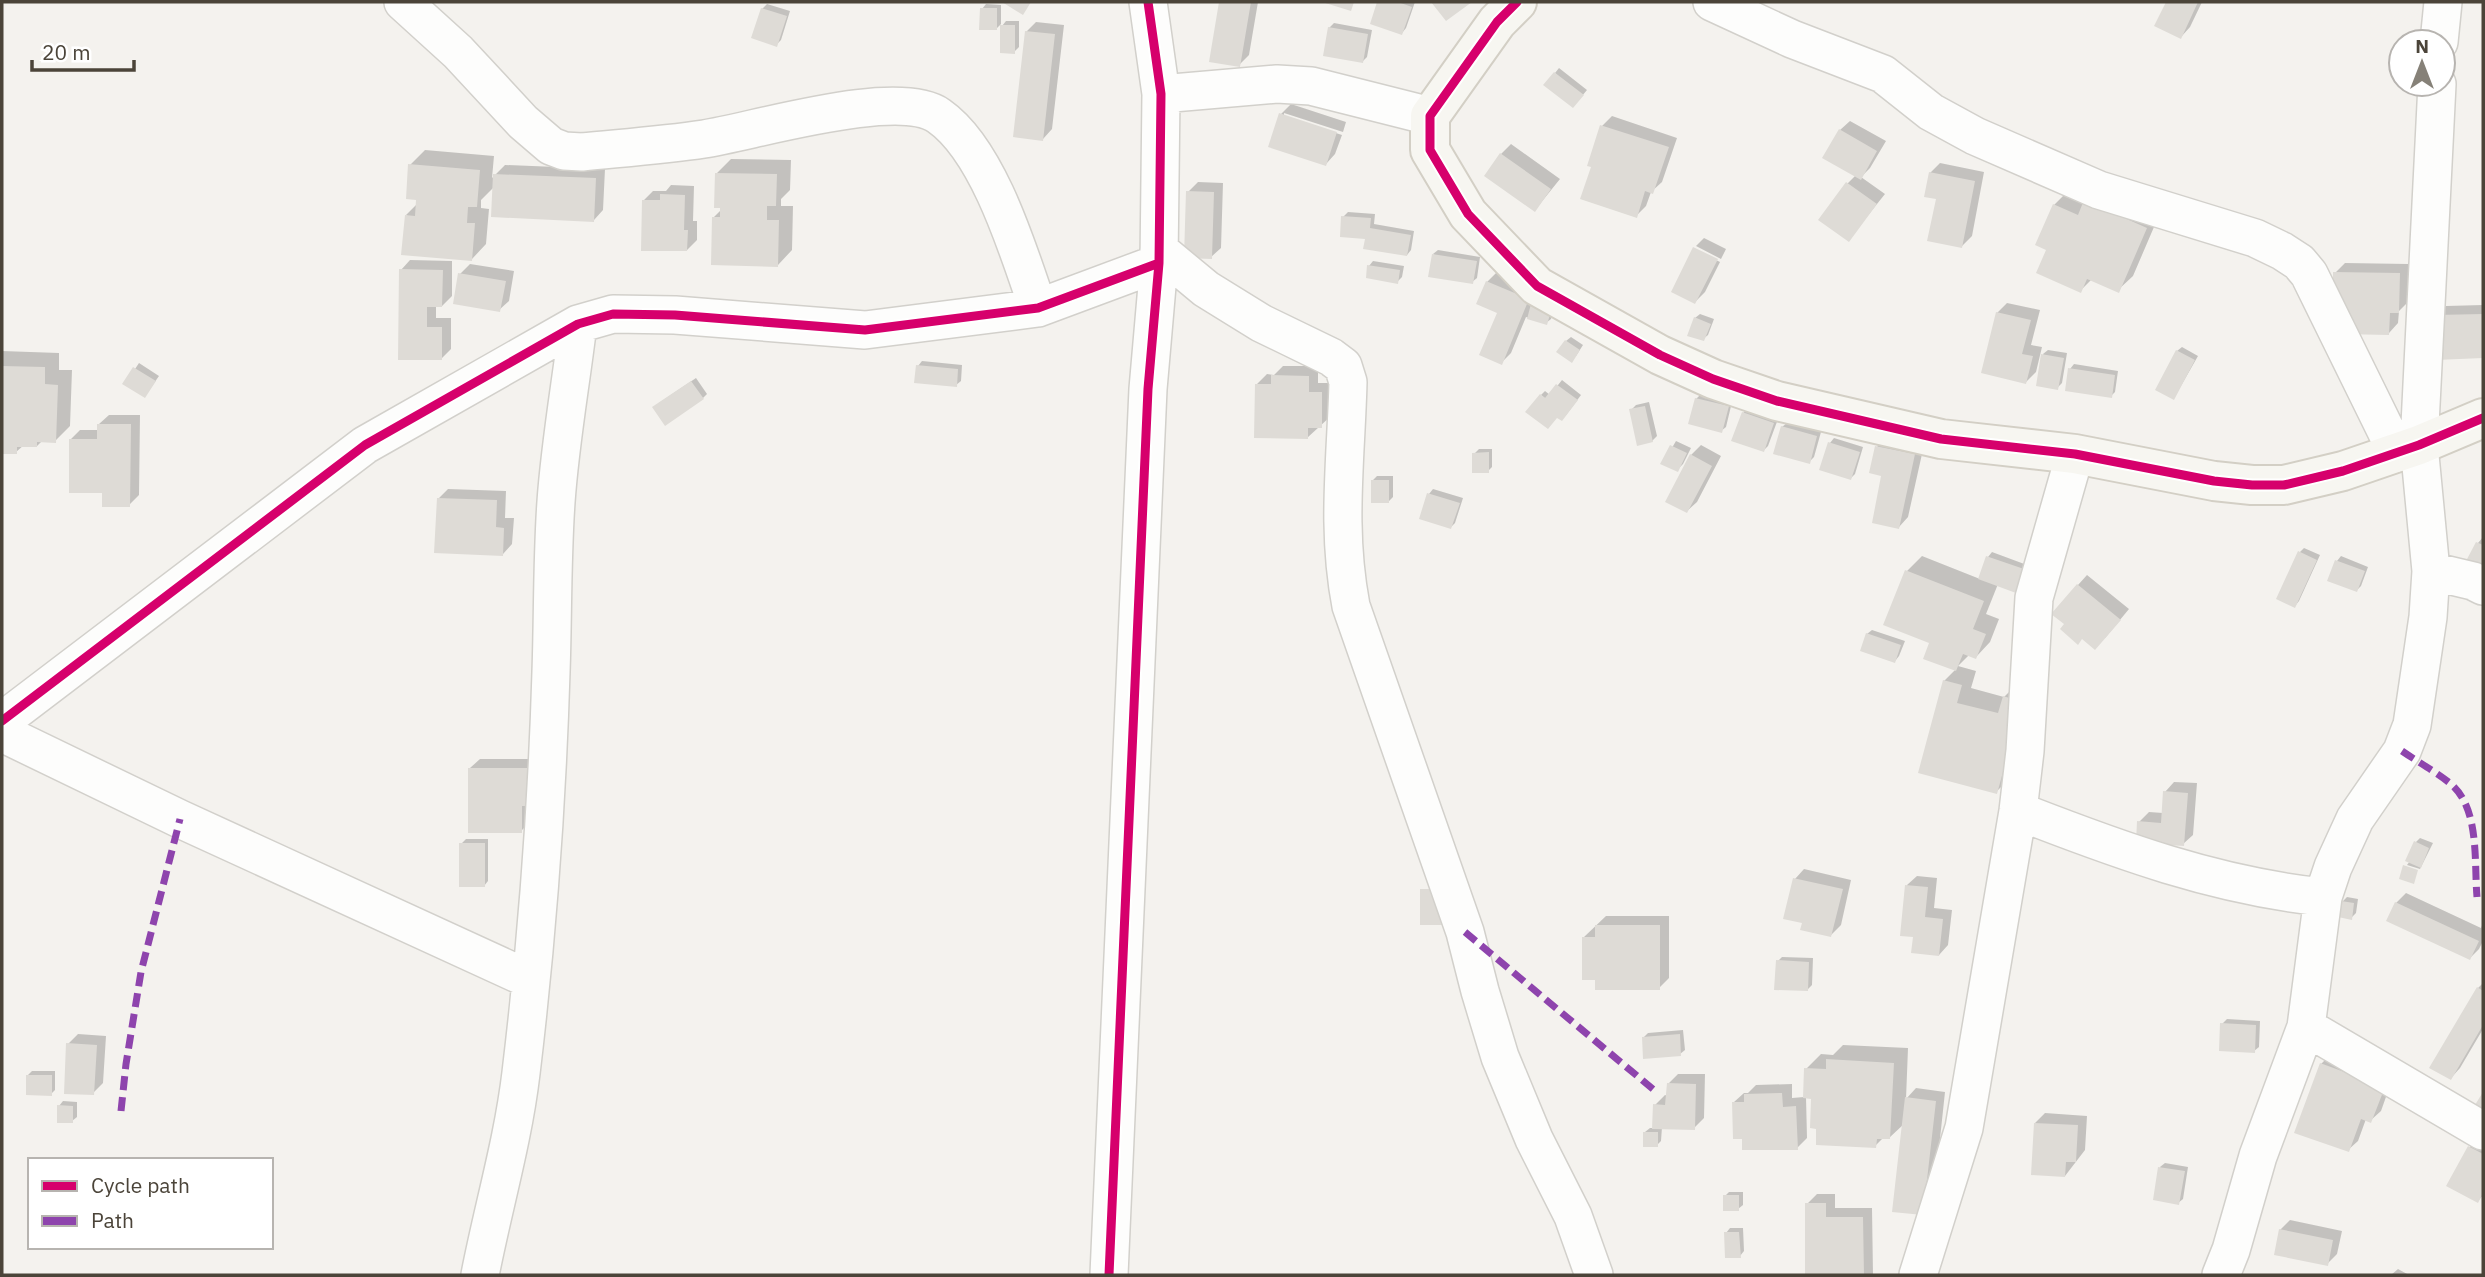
<svg xmlns="http://www.w3.org/2000/svg" width="2485" height="1277" font-family="'IBM Plex Sans',sans-serif">
	<style>
		.shadow { fill: #0003 }
		.building { fill: #dedbd6 }
		.lines { fill: none; stroke-linecap: round; stroke-linejoin: round }
		.street-casing { stroke: #d2d0cb; stroke-width: 40 }
		.secondary-casing { stroke: #d3cfc5; stroke-width: 42 }
		.street { stroke: #fdfdfc; stroke-width: 37 }
		.secondary { stroke: #f7f6f1; stroke-width: 38 }
		.quiet { stroke: #8e44ad; stroke-width: 7; stroke-dasharray: 14 7; stroke-linecap: butt }
		.cycleway-casing { stroke: #fff; stroke-width: 13 }
		.cycleway { stroke: #d6006c; stroke-width: 9 }
	</style>
	<rect width="100%" height="100%" fill="#f4f2ee"/>
	<path class="shadow" d="M1221,2h37l-9,53 -10,10 -28,-4z
		M1379,2h36l-9,26 -4,5 -30,-10z
		M2168,2h34l-12,25 -9,10 -24,-11z
		M767,4l23,7 -9,29 -5,5 -14,-36z
		M986,4l15,1v19l-5,5 -14,-20z
		M1006,21h13v26l-5,5 -12,-26z
		M1036,22l28,3 -12,104 -9,10 -17,-107z
		M1334,23l38,7 -5,27 -4,4 -34,-33z
		M1559,68l28,22 -10,12 -22,-29z
		M1291,104l55,18 -3,10 -59,-19v3l58,19 -7,19 -9,10 -45,-50z
		M1612,116l65,22 -15,44 -11,10 -5,14 -10,10 -43,-50 9,-40z
		M1850,121l36,20 -16,27 -9,9 24,17 -36,45 -2,-55 9,-9 -16,-45z
		M1511,144l49,35 -25,31 -34,-56z
		M425,150l69,6 -2,22 13,-13 100,4 -2,41 -9,10 -100,-33 -13,13v8l8,1 -3,35 -14,15 -66,-44 11,-11 -7,-39z
		M731,159l60,1 -1,30 -9,9v7h12l-1,44 -14,15 -65,-47 8,-8 -5,-36z
		M1940,163l44,9 -12,64 -10,10 -24,-49 -8,-24z
		M1198,182l25,1 -2,65 -10,9 -23,-65z
		M671,185l23,1 -1,35h4v19l-10,10 -44,-49 10,-10h13z
		M2069,190l91,23 -27,63 -15,14 -26,-11 -11,11 -33,-41 6,-44z
		M1348,212l27,2 -1,10 40,7 -3,19 -4,5 -40,-18 -24,-20z
		M1704,238l22,11 -5,10 -25,-13z
		M1696,247v3l24,12 -15,30 -10,10z
		M1438,250l42,7 -3,21 -5,4 -39,-28z
		M410,260l42,1v35l-10,10h-6v12h15v31l-10,10 -40,-89z
		M1373,261l31,5 -2,11 -5,5 -28,-16z
		M2345,263l64,1v37l-10,10 -1,12 -9,10 -54,-60z
		M470,264l44,7 -5,30 -10,9 -39,-36z
		M1497,272l59,30 -5,17 -5,4 -20,-6 -15,36 -10,10 -2,-51 -12,-30z
		M2007,303l33,7 -9,35 11,2 -6,25 -10,10 -29,-69z
		M2483,305v52l-46,1 -1,-42 10,-10z
		M1700,314l14,5 -6,16 -5,4 -8,-21z
		M1571,337l12,8 -7,11 -10,-15z
		M2182,347l16,9 -24,42 3,-47z
		M2048,350l19,3 -5,30 -5,5 -14,-34z
		M2,351l57,2v17h13l-2,56 -15,15h-13l-5,5 -13,-1 -8,7h-14z
		M922,361l40,4 -1,16 -5,4 -38,-19z
		M139,363l20,13 -14,20 -20,-12z
		M2074,364l44,7 -3,21 -4,4 -41,-27z
		M1283,366h35v17h13v33l-24,22 -50,-54 10,-10 7,1z
		M696,378l11,16 -4,4 -44,5z
		M1562,380l19,15 -15,20 -25,-20 4,-4 5,4z
		M1701,394l31,8 -6,25 -5,4 -25,-32z
		M1649,402l8,34 -5,5 -21,-31 5,-5z
		M1748,409l30,10 -10,27 -4,4 -21,-37z
		M109,415h31l-1,80 -10,10 -25,-14 -34,-51 10,-10h19v-6z
		M1787,423l34,9 -7,25 -5,5 -27,-35z
		M1886,437l38,8 -16,72 -9,10 -22,-80z
		M1834,438l29,9 -8,27 -4,4 -21,-35z
		M1676,441l15,7 -8,16 -6,6 -14,-7z
		M1701,445l20,11 -24,46 -10,9 4,-56z
		M1479,449h13v18l-4,4 -14,-17z
		M1377,476h16v21l-5,5 -16,-21z
		M448,489l58,2 -1,27h9l-2,26 -9,10 -65,-55z
		M1433,489l30,9 -8,25 -4,4 -22,-33z
		M2483,537v31l-5,-25z
		M2304,548l16,7 -21,46 -4,5 5,-54z
		M1992,552l35,13 -7,21 -5,5 -17,-7 -12,30 13,5 -9,23 -14,15 -6,-3 -12,12 18,5 -5,17 33,9 15,-15 -8,95 -15,15 -52,-111 12,-12 -25,-27 -24,-71 15,-15 58,23 8,-22z
		M2341,556l27,11 -7,19 -4,4 -20,-29z
		M2087,575l42,34 -24,29 -39,-14 12,-39z
		M1872,630l33,11 -6,15 -4,5 -28,-27z
		M480,759h60l-9,62 -10,10 -51,-63z
		M2174,782l23,1 -4,52 -10,9 -44,-22 10,-10 14,1 2,-21z
		M2420,838l13,5 -13,26 -13,-4 3,-4 6,-19z
		M466,839h22v42l-4,5 -23,-42z
		M1804,869l47,11 -10,45 -10,10 -27,-14 -9,-42z
		M1917,876l20,2 -3,30 18,2 -4,35 -9,10 -24,-19 -8,-51z
		M2406,893l75,35 2,-5v18l-4,8 -9,9 -74,-55z
		M2347,897l11,2 -2,14 -5,5 -9,-16z
		M1606,916h63v62l-10,10 -62,-10 -13,-41z
		M1782,957l31,1 -1,27 -5,5 -29,-29z
		M2483,983v46l-23,39 -9,10 27,-90z
		M2227,1019l33,2 -1,26 -5,4 -32,-27z
		M1683,1030l2,20 -5,4 -36,-17 4,-4z
		M78,1034l28,2 -3,47 -10,10 -25,-49z
		M1843,1045l65,3 -2,51 10,-11 29,4 -12,112 -10,9 -19,-89 -15,14 -5,-1 -9,9 -62,-49h-7l1,41 -10,10 -54,-11 -9,-35 10,-9h4l8,-8 36,-1v14l12,-1 2,-28 15,-15 12,1z
		M2331,1054l62,23 -12,34 -10,9 -5,-1 -8,22 -10,9 -27,-86z
		M32,1071h23v19l-4,4 -23,-19z
		M1678,1074h27l-1,44 -10,10 -32,-1 -1,14 -4,4 -12,-13 5,-4h4l1,-23 10,-10 3,1v-12z
		M63,1101l14,1v15l-5,4 -13,-15z
		M2045,1113l42,3 -2,34 -20,26 -30,-53z
		M2480,1137l3,2v56l-5,6 -29,-16 21,-38z
		M2165,1163l23,4 -5,32 -5,4 -18,-36z
		M1729,1192h14v13l-5,4 -13,-13z
		M1817,1194h18v14h37l1,67h-66v-71z
		M2290,1220l52,11 -5,23 -10,10 -47,-34z
		M1730,1228h13l1,23 -4,5 -14,-23z
		M2398,1269l11,6h-18z"/>
	<path class="building" d="M1002,2h29l-8,13z
		M1219,2h32l-11,65 -31,-5z
		M1322,2h32l-3,9z
		M1377,2h21l14,5 -10,28 -32,-11z
		M1431,2h41l-26,19z
		M2166,2h32l-17,37 -27,-13z
		M761,8l26,8 -10,31 -26,-9z
		M980,8h17v22h-18z
		M1000,25h15v29l-15,-1z
		M1328,27l40,7 -5,29 -40,-7z
		M1025,31l30,3 -12,107 -30,-4z
		M1554,72l30,23 -11,13 -30,-23z
		M1279,113l58,19 -11,34 -58,-19z
		M1600,125l69,22 -16,47 -8,-3 -8,27 -57,-19 11,-32 -4,-1z
		M1839,129l38,22 -16,29 -39,-22z
		M1500,153l51,36 -16,23 -51,-36z
		M408,164l72,6 -3,37h-9l-1,16h8l-3,38 -71,-6 4,-40 10,1 1,-16 -10,-1z
		M1929,172l46,9 -13,67 -35,-7 9,-42 -12,-2z
		M715,173l62,1 -1,32h-9v14h12l-1,47 -67,-2 1,-48h8v-9h-6z
		M493,174l103,4 -2,44 -103,-5z
		M1846,182l31,22 -28,38 -31,-22z
		M1186,191l28,1 -2,67 -28,-1z
		M660,194l25,1 -1,35h4l-1,21h-46l1,-51h18z
		M2084,200l63,28 -28,65 -32,-14 -6,14 -45,-20 10,-23 -11,-5 18,-41 25,11z
		M1341,216l30,2 -1,10 41,7 -4,21 -44,-7 2,-10 -25,-2z
		M1693,247l25,12 -23,45 -24,-12z
		M1432,254l45,7 -4,23 -45,-7z
		M1367,265l33,5 -2,14 -32,-6z
		M399,269l44,1 -1,37h-15v20h15v33h-44z
		M2333,272l67,1 -1,40h-9l-1,22 -48,-1 -8,-13z
		M458,273l48,8 -6,31 -47,-8z
		M1486,281l43,18 -27,66 -23,-10 18,-42 -21,-9z
		M1532,300l20,7 -5,18 -20,-6z
		M1996,312l35,8 -9,34 11,2 -7,28 -45,-11z
		M2483,314v44l-47,2 -1,-45z
		M1694,317l17,7 -7,17 -17,-5z
		M1565,340l15,10 -8,13 -16,-11z
		M2176,350l19,10 -21,40 -19,-10z
		M2041,354l23,4 -6,32 -22,-4z
		M916,365l42,4 -1,18 -43,-4z
		M2,366l43,1v17l13,1 -2,58 -19,-1v5h-20v7h-15z
		M133,367l23,14 -11,17 -23,-14z
		M2068,368l47,7 -3,23 -47,-7z
		M1271,375l38,1v16h13v36h-14v11l-54,-1 1,-54h16z
		M691,381l13,18 -39,27 -13,-19z
		M1556,384l22,16 -16,21 -5,-3 -9,11 -23,-17 15,-18 5,4z
		M1695,398l34,8 -7,27 -34,-9z
		M1645,406l8,36 -16,4 -8,-37z
		M1742,412l32,11 -10,29 -33,-11z
		M97,424h34l-1,83h-28v-14h-33v-54h28z
		M1781,426l36,10 -7,28 -37,-10z
		M1828,442l32,10 -9,28 -32,-10z
		M1670,445l17,8 -9,19 -18,-8z
		M1875,446l40,8 -16,75 -27,-6 9,-47 -12,-3z
		M1489,452v21h-17v-20z
		M1690,454l22,12 -25,47 -22,-11z
		M1371,480h18v23h-18z
		M1427,493l33,10 -9,26 -32,-10z
		M437,498l60,2 -1,27 8,1 -1,28 -69,-3z
		M2476,542l7,3v25l-17,-9z
		M2298,551l19,9 -22,48 -19,-9z
		M1986,556l38,13 -8,24 -38,-14z
		M2335,560l30,11 -8,21 -30,-11z
		M1905,570l79,31 -11,28 13,5 -10,25 -13,-5 -7,17 -33,-12 6,-16 -46,-18z
		M2077,584l44,36 -26,30 -13,-11 -4,6 -18,-16 4,-5 -13,-10z
		M1866,633l35,12 -6,18 -35,-12z
		M1943,680l19,5 -5,18 41,10 5,-17 19,6 -25,92 -79,-21z
		M468,768h62v38h-8v27h-54z
		M2163,791l25,2 -4,53 -48,-3 1,-22 24,2z
		M2414,841l15,7 -8,20 -16,-7z
		M459,843h26v44h-26z
		M2403,865l15,5 -4,14 -15,-5z
		M1793,878l50,11 -12,48 -31,-7 2,-7 -19,-4z
		M1905,885l23,2 -3,30 18,2 -4,37 -28,-3 2,-16 -13,-1z
		M1420,889h25v36h-25z
		M2341,901l13,2 -2,17 -14,-3z
		M2395,902l84,39 -9,19 -84,-39z
		M1595,925h65v65h-65v-10h-13v-43h13z
		M1776,960l33,2 -1,29 -34,-1z
		M2477,987l6,4v34l-32,55 -22,-12z
		M2220,1023l36,2 -1,28 -36,-2z
		M1680,1034l1,22 -38,3 -1,-22z
		M66,1043l31,2 -3,50 -30,-1z
		M1826,1059l68,4 -4,76h-13l-1,9 -60,-3v-16l-6,-1 1,-29 -8,-1 1,-30 22,1z
		M2320,1063l65,24 -14,36 -10,-4 -12,33 -55,-19z
		M26,1075h26v21l-26,-1z
		M1667,1083l29,1 -1,46 -43,-1 1,-25 12,1z
		M2483,1092v30l-13,-9z
		M1782,1093l1,14 13,-1 2,44h-56v-11h-9l-1,-37h12v-8z
		M1905,1097l31,4 -13,114 -31,-3z
		M57,1105l16,1v17h-16z
		M2034,1123l44,2 -2,37h-10l-1,15 -34,-2z
		M1643,1132h15v15h-15z
		M2468,1146l15,8v39l-5,10 -32,-17z
		M2158,1167l27,4 -6,34 -26,-5z
		M1723,1195h16v16h-16z
		M1805,1203h21v14h37l1,58h-59z
		M2279,1229l54,11 -5,26 -54,-11z
		M1724,1232h15l2,26h-16z"/>
	<g class="lines">
		<defs>
			<path id="street" d="M403,2l55,50 65,70 28,24 13,5 18,1c40,-4 82,-7 122,-13 51,-8 194,-52 235,-23 50,35 80,137 99,192
				M1712,2l80,37 91,35 48,38 44,24 124,54 156,48 27,13 17,11 10,12 88,179
				M2439,42l4,-40
				M1161,94l116,-10 34,2 119,30
				M1159,250l47,39 55,34 70,34 12,9 5,16c-2,78 -12,146 3,224l114,326 15,59 20,66 34,82 39,77 21,59
				M2431,571l42,10 10,5
				M2,721l363,-276 213,-121 35,-10 62,1 190,15 173,-22 121,-45
				M2,733l178,86 351,161
				M2018,811c100,39 198,75 305,86
				M2306,1027l177,104
				M480,1275c13,-67 33,-134 41,-202 16,-133 26,-268 30,-401 2,-57 1,-113 5,-170 4,-59 15,-119 22,-178
				M1109,1275l39,-886 11,-126 2,-169 -13,-92
				M1918,1275l46,-147 54,-317 7,-60 9,-153 41,-144
				M2221,1275l10,-25 27,-94 48,-129 17,-130 10,-30 22,-48 47,-68 10,-26 16,-108 3,-46 -12,-126 18,-361"/>
			<path id="secondary" d="M1517,2l-20,20 -67,94v34l38,64 69,72 123,69 53,24 64,22 164,38 134,15 139,27 38,4h32l59,-14 76,-26 64,-27"/>
		</defs>
		<use href="#street" class="street-casing"/>
		<use href="#secondary" class="secondary-casing"/>
		<use href="#street" class="street"/>
		<use href="#secondary" class="secondary"/>
		<path class="quiet" d="M2402,751c16,11 34,21 49,33 29,25 23,78 26,113
			M1465,932l189,158
			M121,1111l5,-47 15,-92 39,-153"/>
		<defs>
			<path id="cycleway" d="M1517,2l-20,20 -67,94v34l38,64 69,72 123,69 53,24 64,22 164,38 134,15 139,27 38,4h32l59,-14 76,-26 64,-27
				M2,721l363,-276 213,-121 35,-10 62,1 190,15 173,-22 121,-45
				M1109,1275l39,-886 11,-126 2,-169 -13,-92"/>
		</defs>
		<use href="#cycleway" class="cycleway-casing"/>
		<use href="#cycleway" class="cycleway"/>
	</g>
	<rect width="2485" height="1277" fill="none" stroke="#4b4439" stroke-width="7"/>
	<rect x="28" y="1158" width="245" height="91" fill="#ffffff" stroke="#b7b4b0" stroke-width="2"/>
	<rect x="42" y="1181" width="35" height="10" fill="#d6006c" stroke="#b7b4b0" stroke-width="2"/>
	<text x="91" y="1193" font-size="21" fill="#4b4439">Cycle path</text>
	<rect x="42" y="1216" width="35" height="10" fill="#8e44ad" stroke="#b7b4b0" stroke-width="2"/>
	<text x="91" y="1228" font-size="21" fill="#4b4439">Path</text>
	<g transform="translate(2422 63)"><circle r="33" fill="#ffffff" stroke="#b7b4b0" stroke-width="2"/>
	<path d="M0-5L12 26L0 18L-12 26Z" fill="#868178"/>
	<text y="-10" font-size="19" font-weight="bold" text-anchor="middle" fill="#4b4439">N</text>
	</g>
	<path d="M32 60v10h102v-10" fill="none" stroke="#4b4439" stroke-width="3.5"/>
	<text x="42" y="60" font-size="21" fill="#4b4439" stroke="#ffffff" stroke-width="5" paint-order="stroke">20 m</text>
</svg>
